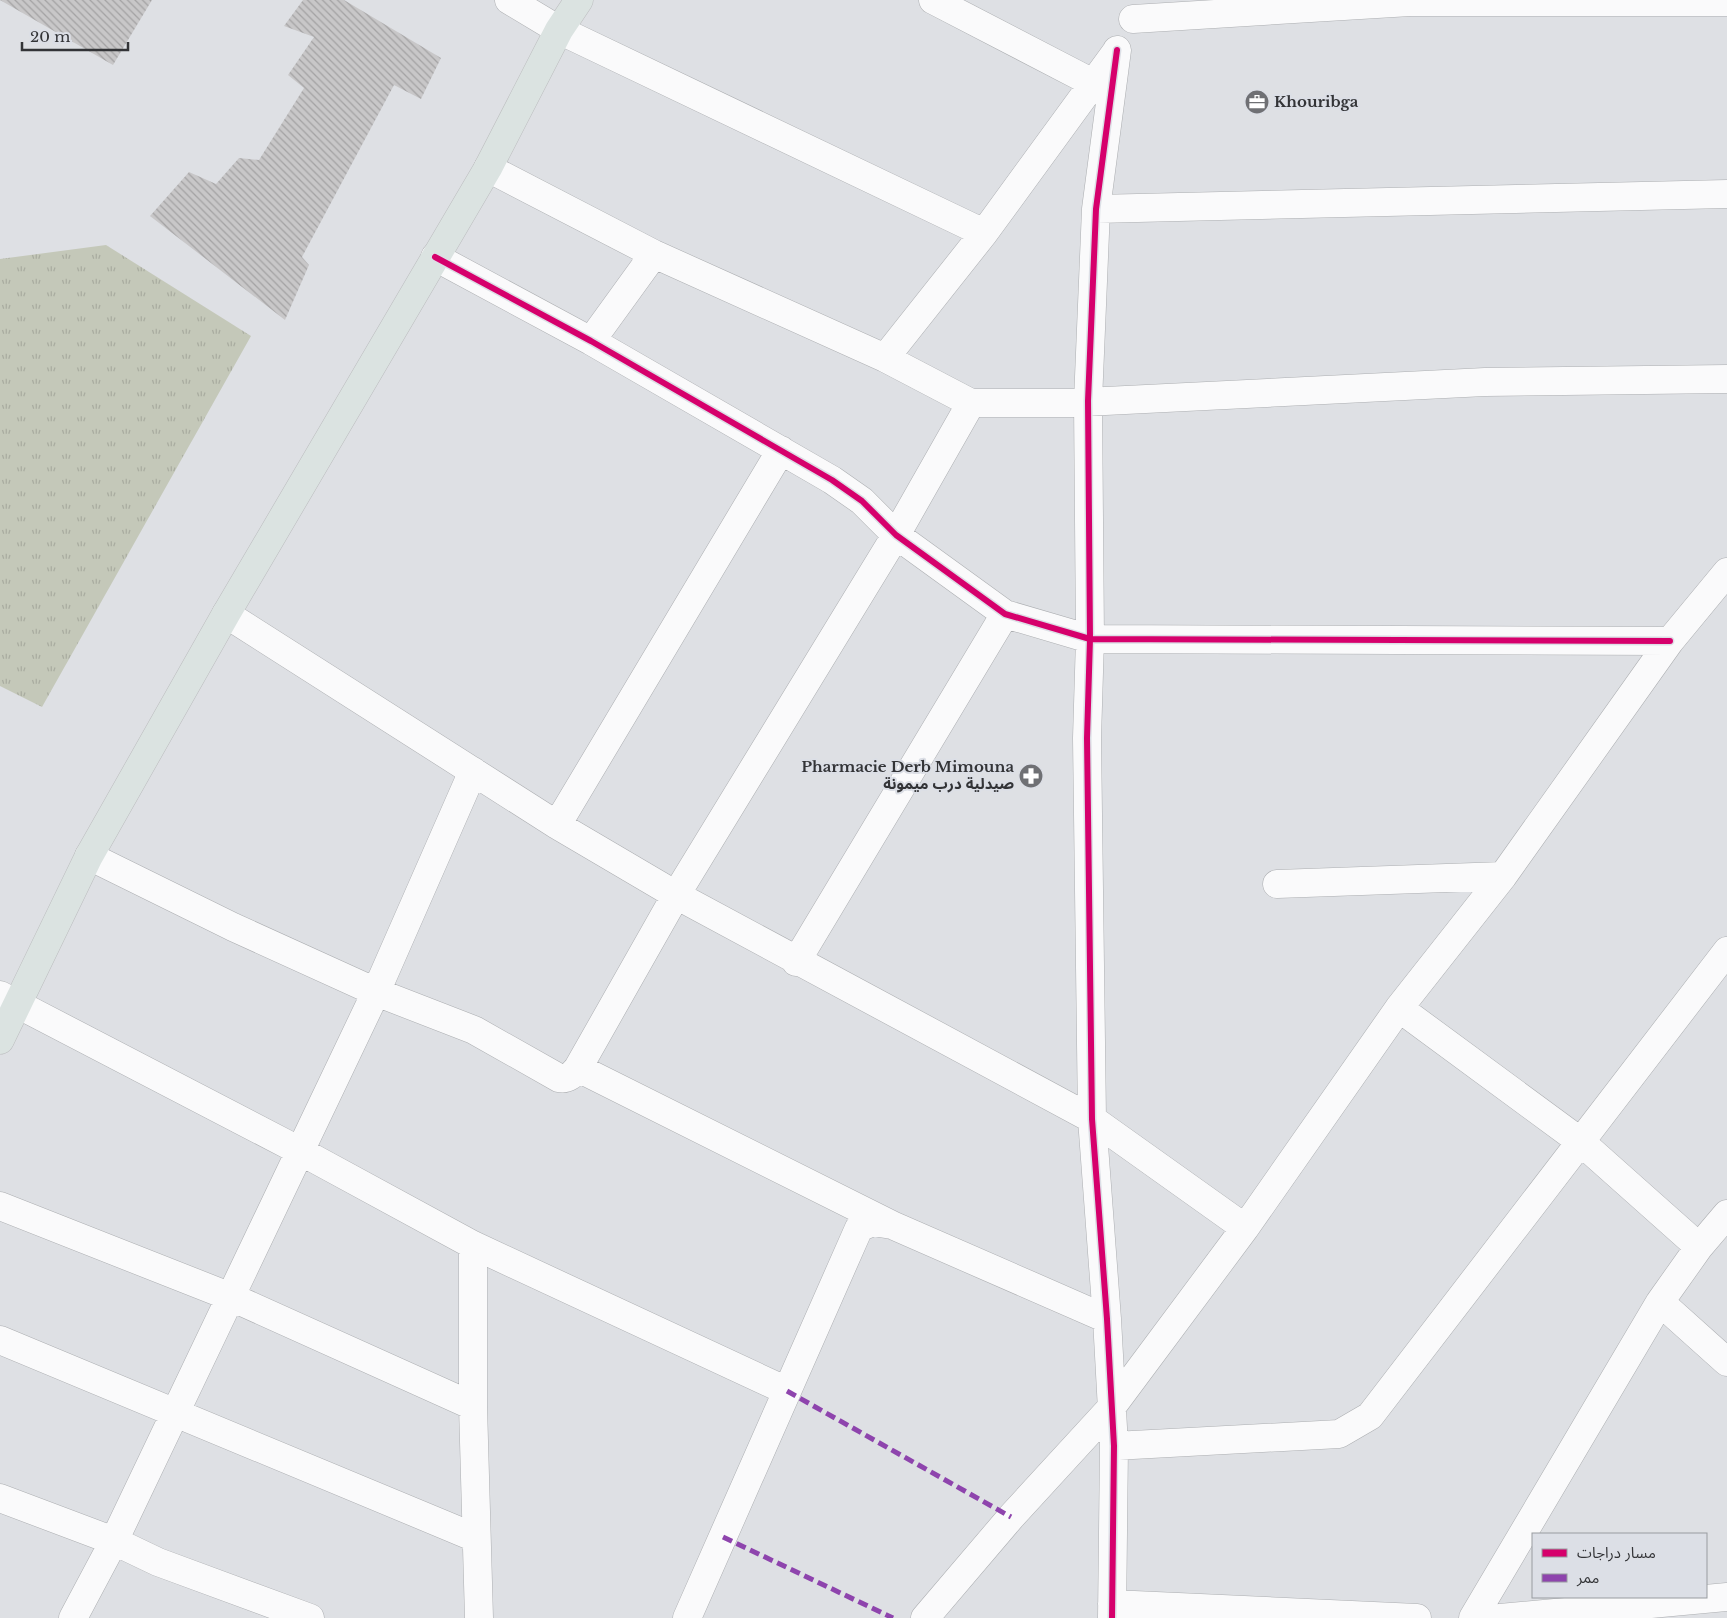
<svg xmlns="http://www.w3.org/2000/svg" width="1727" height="1618" font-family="'Libre Baskerville','Noto Sans Arabic',serif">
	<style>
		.grass { fill: url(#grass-tufts) }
		.building { fill: url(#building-back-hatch) }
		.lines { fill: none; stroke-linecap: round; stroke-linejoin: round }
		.minor-casing { stroke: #acaeb1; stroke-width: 29 }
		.major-casing { stroke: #bbbcbe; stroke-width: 29 }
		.minor { stroke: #fafafb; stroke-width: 28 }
		.major { stroke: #dbe3e1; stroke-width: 28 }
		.quiet { stroke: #8e44ad; stroke-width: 5; stroke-dasharray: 10 5; stroke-linecap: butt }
		.cycleway-casing { stroke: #dcdfe6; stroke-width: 9 }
		.cycleway { stroke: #d6006c; stroke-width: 6 }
		.labels { text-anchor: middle; stroke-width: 4; stroke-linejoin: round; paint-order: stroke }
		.poi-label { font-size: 15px; font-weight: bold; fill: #333437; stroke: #dcdfe6; text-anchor: start }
	</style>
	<defs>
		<pattern id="grass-tufts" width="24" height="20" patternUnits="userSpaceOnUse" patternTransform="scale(1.25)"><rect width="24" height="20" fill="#c4c8b9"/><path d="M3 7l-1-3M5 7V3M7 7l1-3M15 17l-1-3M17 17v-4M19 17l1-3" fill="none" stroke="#a9aca0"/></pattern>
		<pattern id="building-back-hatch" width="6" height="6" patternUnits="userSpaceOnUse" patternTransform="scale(1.25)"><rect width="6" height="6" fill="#c8c7c8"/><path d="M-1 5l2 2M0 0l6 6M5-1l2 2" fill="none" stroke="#a3a2a3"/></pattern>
	</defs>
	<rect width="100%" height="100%" fill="#dee0e4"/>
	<path class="grass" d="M106,245l145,91 -209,371 -42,-21v-427z"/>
	<path class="building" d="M0,0h152l-39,65z
		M303,0h41l97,58 -20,41 -27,-14 -92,172 7,8 -24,55 -135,-104 39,-44 27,12 23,-26 20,2 45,-72 -16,-13 26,-38 -30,-11z"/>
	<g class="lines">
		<defs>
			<path id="minor" d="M509,0l50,30 425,203
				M933,0l160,83
				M1133,19l277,-17h317
				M488,168l166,86 231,104 86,45h94l420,-21 242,-3
				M1096,209l631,-15
				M435,257l156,84 241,139 30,21 34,34 109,79 85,25 580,2
				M591,341l63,-87
				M885,358l99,-125 132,-181
				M226,614l331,211 119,70 416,224 153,109
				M557,825l224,-375
				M89,856l144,71 143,65 98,38 85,48c9,2 13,-3 19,-10l98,-173 220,-360 75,-132
				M1277,884l226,-8
				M796,962l209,-348
				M0,995l300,156 173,94 314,146
				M1399,1008l182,134 118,105 28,-33
				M578,1068l314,157
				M0,1206l231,91 242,109
				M473,1245v161l6,212
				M1660,1302l67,60
				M0,1340l476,198
				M1114,1446l225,-12 31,-18 357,-465
				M0,1498l114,43 44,21 152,56
				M1112,1604l305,14
				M73,1618l41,-77 262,-549 97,-221
				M687,1618l172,-390 14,-6 19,3 215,94
				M925,1618l86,-101 100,-109 134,-180 154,-220 104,-132 167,-235 57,-69
				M1112,1618l2,-172 -7,-127 -15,-200 -5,-381 3,-99 -2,-238 8,-192 21,-159
				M1473,1618l187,-316 39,-55
				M1500,1618l227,-21"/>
			<path id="major" d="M0,1040l89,-184 137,-242 262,-446 71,-138 20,-30"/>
		</defs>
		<use href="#minor" class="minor-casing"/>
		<use href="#major" class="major-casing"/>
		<use href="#minor" class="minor"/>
		<use href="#major" class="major"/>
		<path class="quiet" d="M787,1391l224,126
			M723,1537l170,81"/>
		<defs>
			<path id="cycleway" d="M435,257l156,84 241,139 30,21 34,34 109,79 85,25 580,2
				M1112,1618l2,-172 -7,-127 -15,-200 -5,-381 3,-99 -2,-238 8,-192 21,-159"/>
		</defs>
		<use href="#cycleway" class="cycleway-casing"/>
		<use href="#cycleway" class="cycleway"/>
	</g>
	<defs>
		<symbol id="office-disc" viewBox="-11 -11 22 22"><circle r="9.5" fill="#6f7074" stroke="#dcdfe6"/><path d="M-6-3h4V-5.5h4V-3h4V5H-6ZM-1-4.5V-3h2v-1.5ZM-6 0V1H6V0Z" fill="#fff"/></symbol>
		<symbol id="pharmacy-disc" viewBox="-11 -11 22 22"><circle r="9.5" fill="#6f7074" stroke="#dcdfe6"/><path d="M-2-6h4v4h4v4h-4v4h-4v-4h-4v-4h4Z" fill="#fff"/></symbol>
	</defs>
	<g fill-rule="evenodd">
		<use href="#office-disc" x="1243" y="88" width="28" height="28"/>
		<use href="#pharmacy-disc" x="1017" y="762" width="28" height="28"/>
	</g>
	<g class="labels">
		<g class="poi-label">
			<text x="1274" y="107">Khouribga</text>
			<text x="1014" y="772" text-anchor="end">Pharmacie Derb Mimouna<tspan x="1014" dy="17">صيدلية درب ميمونة</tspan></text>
		</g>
	</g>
	<rect x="1532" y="1533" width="175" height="65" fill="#dcdfe6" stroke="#989ba0"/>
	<rect x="1542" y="1549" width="25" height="8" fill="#d6006c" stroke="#989ba0"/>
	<text x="1577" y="1558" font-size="15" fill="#333437">مسار دراجات</text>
	<rect x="1542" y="1574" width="25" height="8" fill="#8e44ad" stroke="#989ba0"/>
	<text x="1577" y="1583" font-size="15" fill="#333437">ممر</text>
	<path d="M22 42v8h106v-8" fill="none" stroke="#333437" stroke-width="2.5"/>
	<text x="30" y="42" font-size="15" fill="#333437" stroke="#dcdfe6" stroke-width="4" paint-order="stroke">20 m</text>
</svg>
